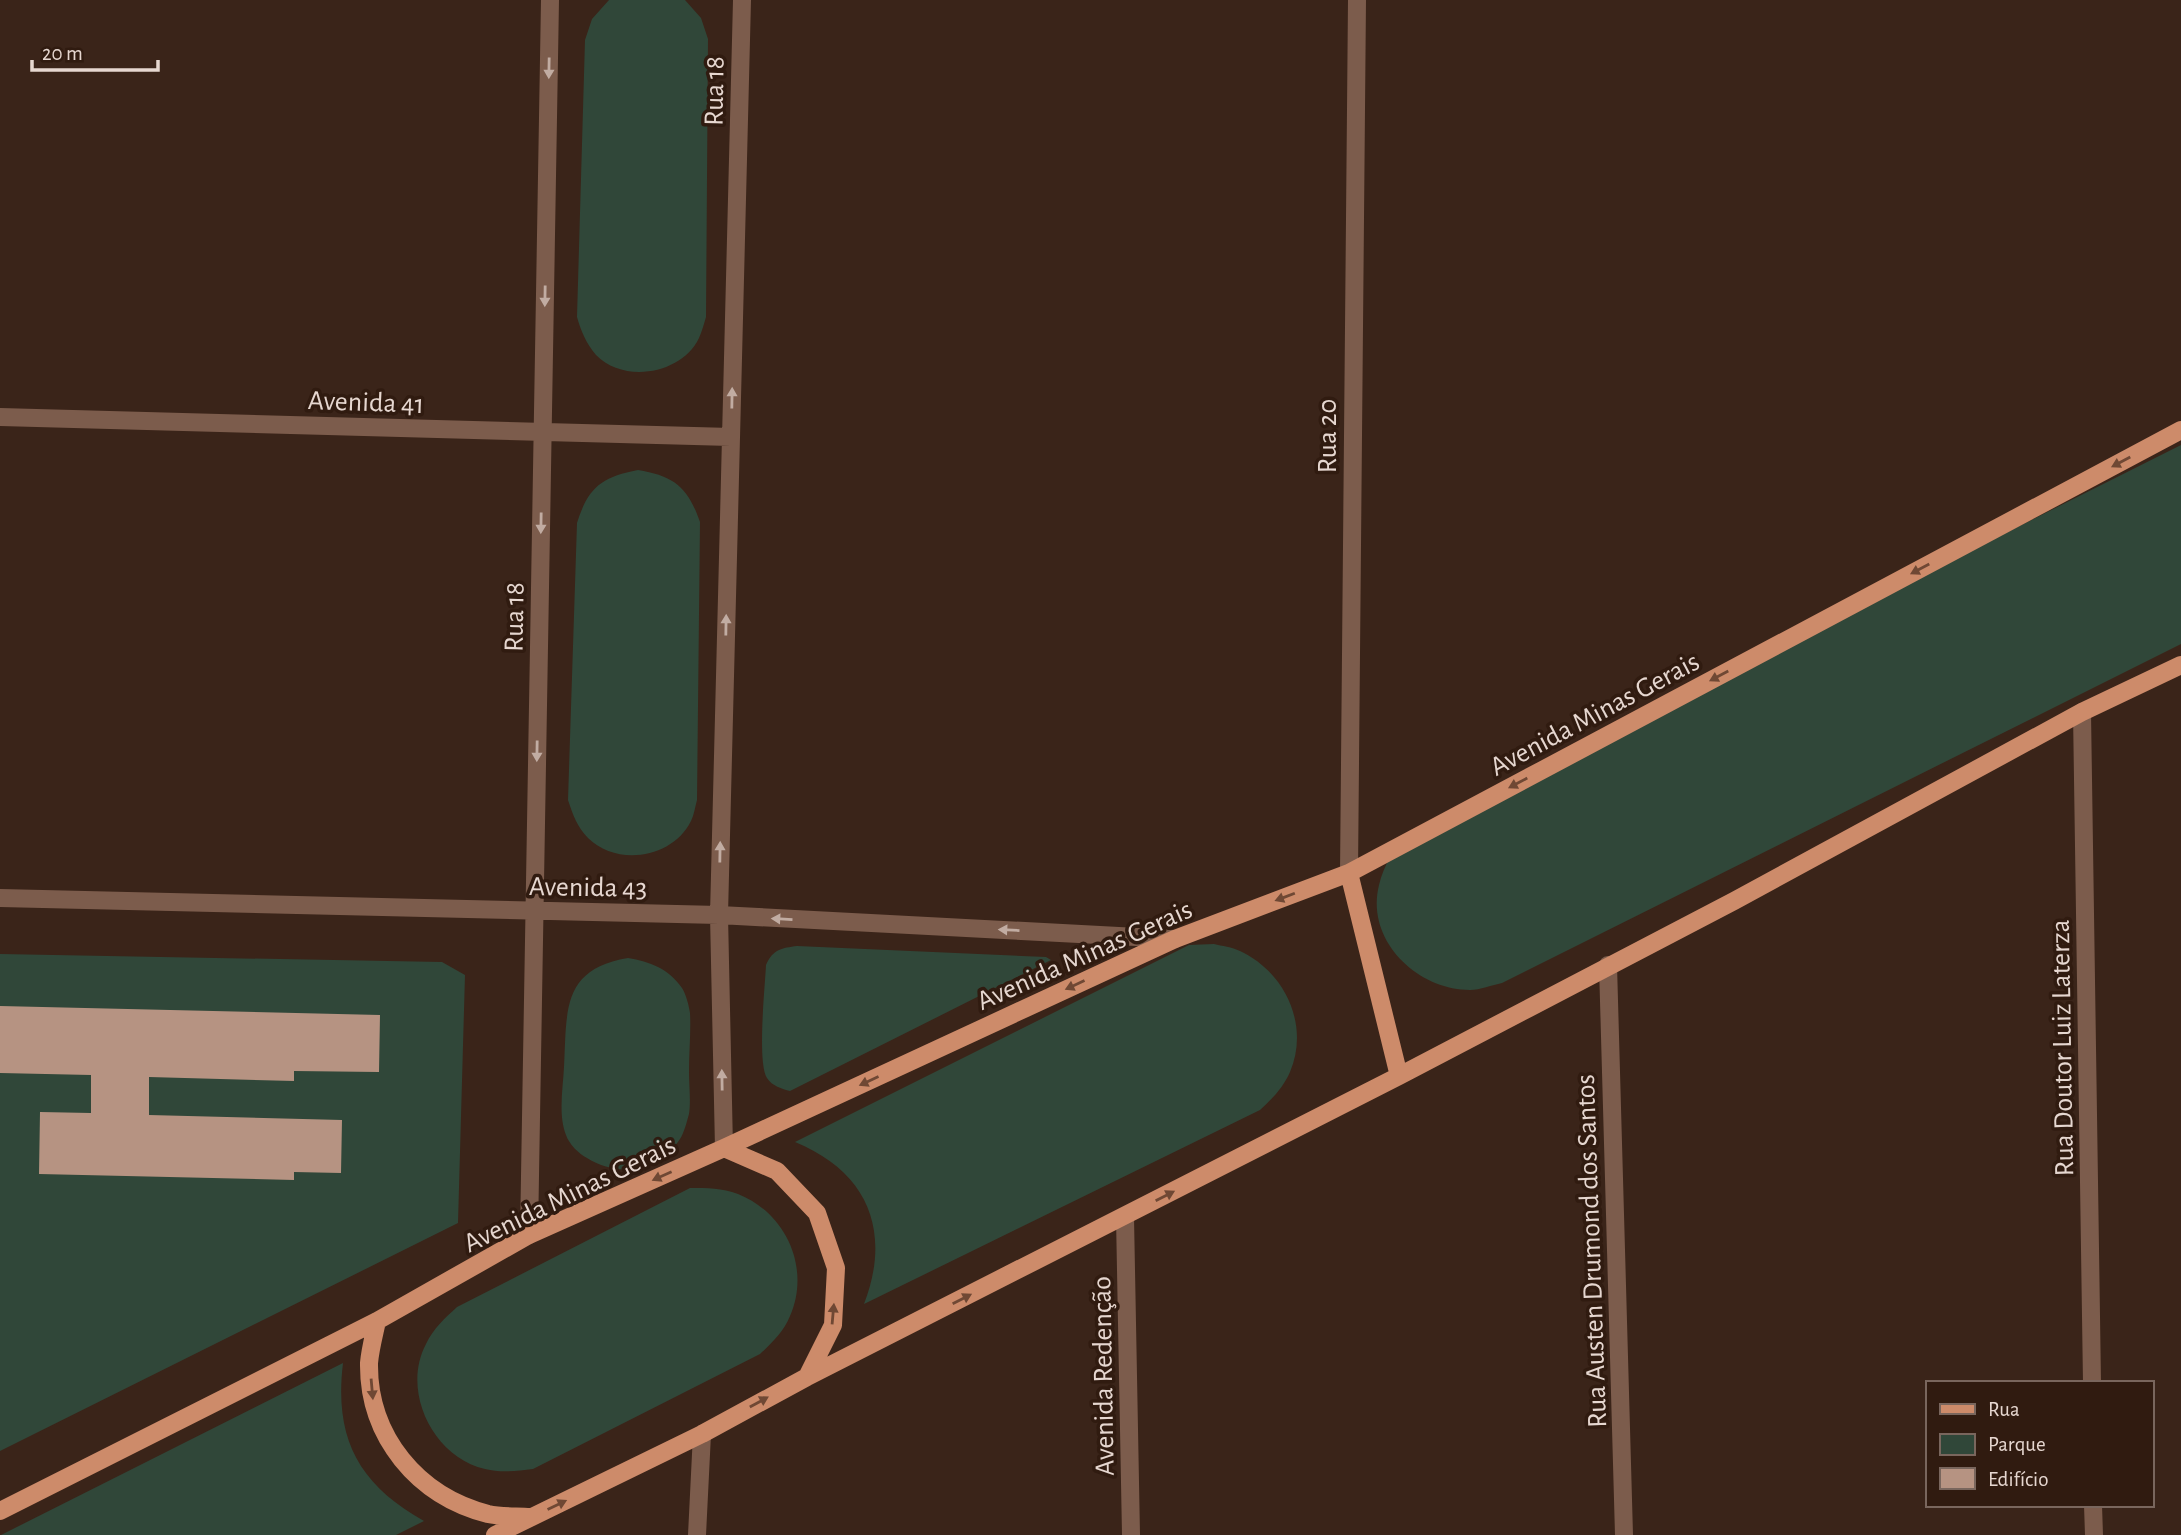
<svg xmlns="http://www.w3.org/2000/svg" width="2181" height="1535" font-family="'Alegreya Sans',sans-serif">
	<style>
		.green { fill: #304739 }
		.building { fill: #b69382 }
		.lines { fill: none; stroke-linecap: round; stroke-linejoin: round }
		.minor { stroke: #7c5c4c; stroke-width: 18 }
		.major { stroke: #cd8b6a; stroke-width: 18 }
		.oneway { fill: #c1aca2 }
		.oneway2 { fill: #6f4834 }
		.labels { text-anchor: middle; stroke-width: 7; stroke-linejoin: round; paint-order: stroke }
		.street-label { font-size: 28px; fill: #e6d7d0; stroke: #301b10 }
	</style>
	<rect width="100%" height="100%" fill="#3a2419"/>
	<path class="green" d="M609,0h76l16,18 7,21 -2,278c-2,7 -4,14 -7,21 -17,36 -75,46 -103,17 -10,-12 -15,-24 -19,-38l8,-277 7,-21z
		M2181,445v199l-679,339c-10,2 -22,7 -32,7 -52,0 -105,-49 -91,-105 5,-21 15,-35 28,-52z
		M638,470c36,6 50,17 62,52l-3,278c-2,7 -3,15 -6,21 -18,37 -74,46 -103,17 -11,-11 -15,-23 -20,-38l9,-277c11,-35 24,-46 61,-53z
		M1214,944c8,2 18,3 26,7 45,21 70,74 50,121 -7,16 -18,27 -30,38l-396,194c28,-73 4,-132 -69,-162l394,-197z
		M797,946l249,11 5,3 -261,131c-8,-2 -18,-5 -23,-13 -10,-16 -2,-91 -1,-113 7,-16 16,-17 31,-19z
		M0,954l442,8 23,13 -7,248 -458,228z
		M628,958c22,4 40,10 54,30 4,6 7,18 8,25 1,19 -1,39 -1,59 0,13 2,29 0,42 -2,7 -5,19 -9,25 -22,33 -61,39 -93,19 -8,-4 -18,-14 -21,-23 -8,-20 -3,-47 -2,-68 3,-55 -3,-98 64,-109z
		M690,1188c17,0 32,0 48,6 48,19 73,74 52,122 -6,15 -18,27 -30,38l-227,115c-17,2 -32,4 -48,0 -52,-12 -84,-78 -59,-125 7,-15 19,-26 31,-37z
		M343,1363c-9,75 15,121 81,158l-28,14h-395z"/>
	<path class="building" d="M0,1006l380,9 -1,57 -85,-1v10l-145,-4v38l193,5 -1,53 -47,-1v8l-255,-6 1,-62 51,1v-38l-91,-2z"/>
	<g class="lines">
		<path class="minor" d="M0,417l731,20
			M2082,712l10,671
			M1349,873l8,-873
			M0,898l719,17 456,24
			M1608,965l16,570
			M724,1148l-5,-233 23,-915
			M1125,1217l6,318
			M529,1235l21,-1235
			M2093,1505l1,30
			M697,1535l5,-101"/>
		<path class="major" d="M1349,873l50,203
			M724,1148l53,23 40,42 19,55 -3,57 -26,52
			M377,1321c-3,14 -7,29 -8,42 -1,74 49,133 119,151 13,3 29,2 42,3
			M0,1511l377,-190 152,-86 195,-87 451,-209 174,-66 832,-443
			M495,1535l207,-101 105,-57 592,-301 335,-175 348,-189 99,-47"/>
	</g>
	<defs><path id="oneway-solid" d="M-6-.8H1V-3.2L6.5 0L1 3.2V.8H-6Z" transform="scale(1.75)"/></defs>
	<g class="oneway">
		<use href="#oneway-solid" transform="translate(549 68) rotate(91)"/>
		<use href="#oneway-solid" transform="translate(545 296) rotate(91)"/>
		<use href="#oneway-solid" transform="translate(732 398) rotate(-89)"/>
		<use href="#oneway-solid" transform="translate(541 523) rotate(91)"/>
		<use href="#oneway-solid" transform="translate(726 625) rotate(-89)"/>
		<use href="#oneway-solid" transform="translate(537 751) rotate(91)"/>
		<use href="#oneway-solid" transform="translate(720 852) rotate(-89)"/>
		<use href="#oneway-solid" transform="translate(782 919) rotate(-177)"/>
		<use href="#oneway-solid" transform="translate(1009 930) rotate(-177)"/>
		<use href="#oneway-solid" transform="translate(722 1080) rotate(-91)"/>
	</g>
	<g class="oneway2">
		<use href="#oneway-solid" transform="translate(2121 462) rotate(152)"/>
		<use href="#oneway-solid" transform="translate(1920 569) rotate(152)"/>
		<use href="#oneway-solid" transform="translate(1719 676) rotate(152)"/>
		<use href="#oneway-solid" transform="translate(1518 783) rotate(152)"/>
		<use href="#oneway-solid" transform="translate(1285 897) rotate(159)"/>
		<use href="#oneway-solid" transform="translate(1075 985) rotate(155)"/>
		<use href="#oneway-solid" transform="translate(869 1081) rotate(155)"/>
		<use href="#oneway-solid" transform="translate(662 1176) rotate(156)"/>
		<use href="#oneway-solid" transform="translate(1165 1196) rotate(-27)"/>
		<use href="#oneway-solid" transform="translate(962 1299) rotate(-27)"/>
		<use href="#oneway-solid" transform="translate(833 1314) rotate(-85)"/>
		<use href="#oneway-solid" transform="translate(372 1389) rotate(85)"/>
		<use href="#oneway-solid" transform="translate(759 1402) rotate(-29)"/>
		<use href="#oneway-solid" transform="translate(557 1505) rotate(-26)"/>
	</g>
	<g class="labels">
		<g class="street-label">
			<text transform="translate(713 91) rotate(-89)" y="10">Rua 18</text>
			<text transform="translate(366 401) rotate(2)" y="10">Avenida 41</text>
			<text transform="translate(1326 436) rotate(-90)" y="10">Rua 20</text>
			<text transform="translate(513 617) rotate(-89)" y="10">Rua 18</text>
			<text transform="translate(1594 713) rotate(-28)" y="10">Avenida Minas Gerais</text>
			<text transform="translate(588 886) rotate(1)" y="10">Avenida 43</text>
			<text transform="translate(1084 954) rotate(-24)" y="10">Avenida Minas Gerais</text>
			<text transform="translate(2061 1048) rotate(-91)" y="10">Rua Doutor Luiz Laterza</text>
			<text transform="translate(569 1193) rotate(-26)" y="10">Avenida Minas Gerais</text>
			<text transform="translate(1590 1251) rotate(-92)" y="10">Rua Austen Drumond dos Santos</text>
			<text transform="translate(1102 1376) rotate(-91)" y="10">Avenida Redenção</text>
		</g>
	</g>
	<rect x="1926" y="1381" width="228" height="126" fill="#301b10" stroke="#79665d" stroke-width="2"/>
	<rect x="1940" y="1404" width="35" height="10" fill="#cd8b6a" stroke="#79665d" stroke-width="2"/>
	<text x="1988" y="1416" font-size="21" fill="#e6d7d0">Rua</text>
	<rect x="1940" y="1434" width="35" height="21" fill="#304739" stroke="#79665d" stroke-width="2"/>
	<text x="1988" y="1451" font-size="21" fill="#e6d7d0">Parque</text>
	<rect x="1940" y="1468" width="35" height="21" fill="#b69382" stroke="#79665d" stroke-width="2"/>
	<text x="1988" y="1486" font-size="21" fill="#e6d7d0">Edifício</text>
	<path d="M32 60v10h126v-10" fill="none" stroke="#e6d7d0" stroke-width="3.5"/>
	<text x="42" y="60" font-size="21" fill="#e6d7d0" stroke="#301b10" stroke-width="5" paint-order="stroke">20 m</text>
</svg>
